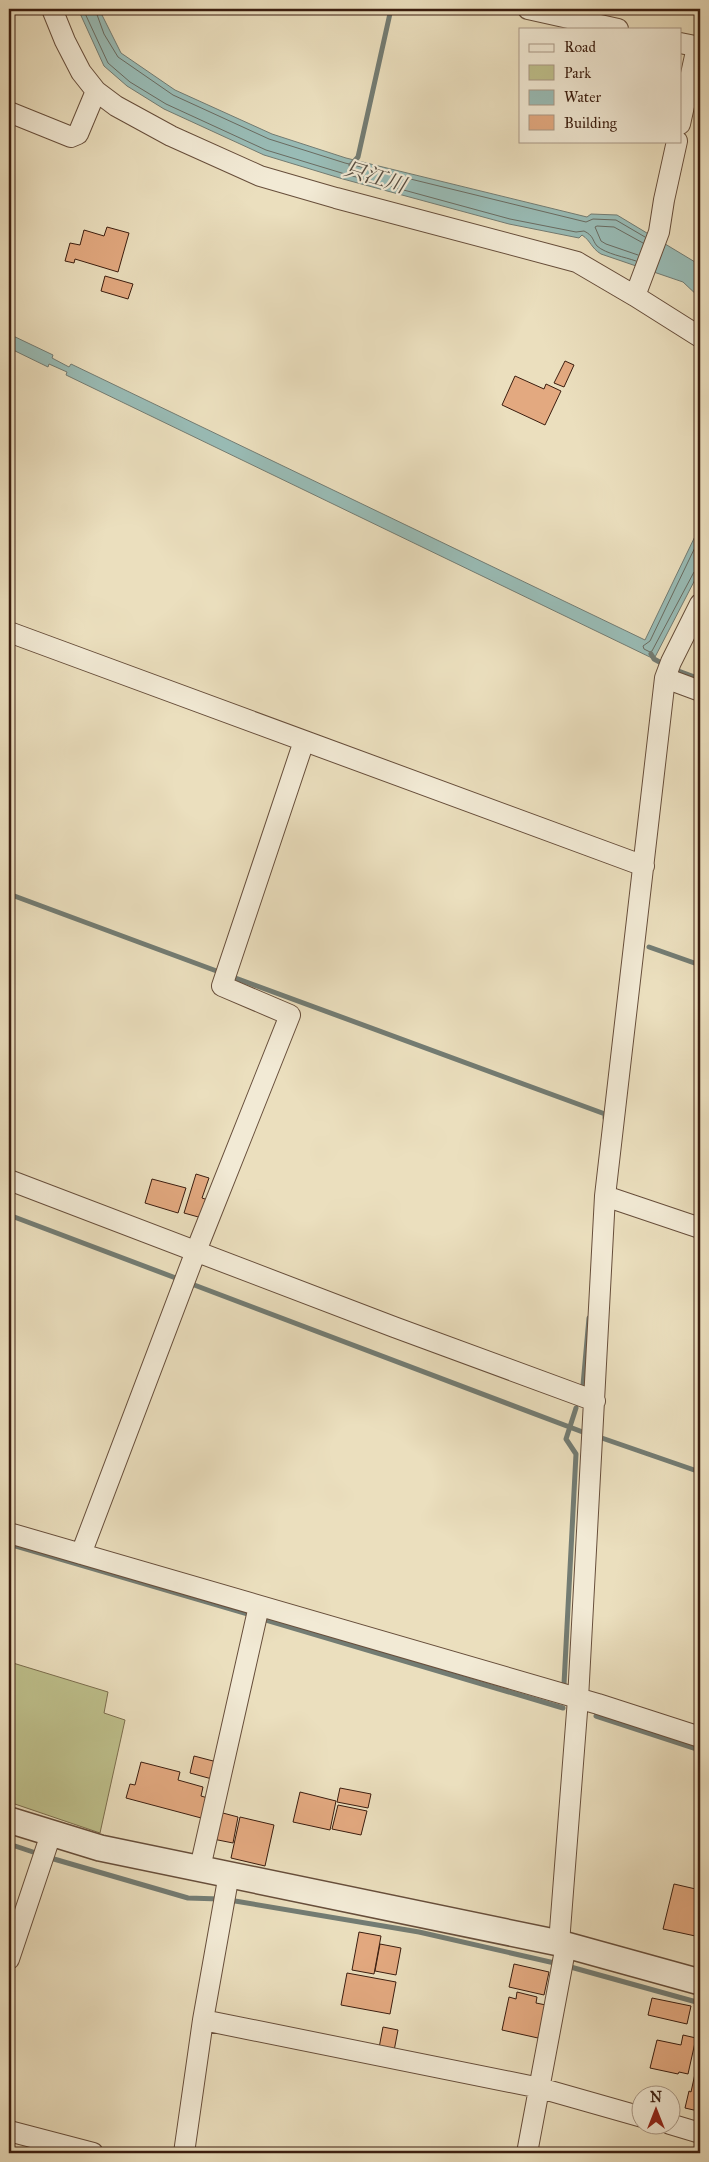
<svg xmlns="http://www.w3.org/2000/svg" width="709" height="2162" font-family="'IM FELL Great Primer','Noto Serif JP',serif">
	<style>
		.green { fill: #bec08c; stroke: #7c6e4e }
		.water { fill: #99bcb6; stroke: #737c73 }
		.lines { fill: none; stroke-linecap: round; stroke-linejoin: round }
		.shore { stroke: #6a6c62; stroke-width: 1 }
		.stream { stroke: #737c73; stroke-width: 5 }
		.building { fill: #e3a980; stroke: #3b1d0f }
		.minor-casing { stroke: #674e3b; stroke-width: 22 }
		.tertiary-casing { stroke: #674e3b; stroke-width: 28 }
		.minor { stroke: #f2ead5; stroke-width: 20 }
		.tertiary { stroke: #f2ead5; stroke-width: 25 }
		.labels { text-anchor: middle; stroke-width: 4.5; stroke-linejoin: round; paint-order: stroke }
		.water-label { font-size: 21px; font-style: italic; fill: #574d41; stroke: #f2ead5 }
	</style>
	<rect width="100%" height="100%" fill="#ebdfbe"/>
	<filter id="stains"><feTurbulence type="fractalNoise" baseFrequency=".004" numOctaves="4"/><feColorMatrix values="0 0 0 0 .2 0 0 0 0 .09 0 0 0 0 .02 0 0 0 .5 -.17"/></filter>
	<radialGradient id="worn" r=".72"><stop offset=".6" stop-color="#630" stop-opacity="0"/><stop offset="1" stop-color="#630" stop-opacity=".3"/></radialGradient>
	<path class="green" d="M13,1663l95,29 -4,21 21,7 -25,113 -91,-31v-128z"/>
	<path class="water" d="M78,9h21l22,44 54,37 97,44 74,24 241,59 4,-3 26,1 83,50v33l-17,-16 -82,-28c-10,-6 -10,-13 -19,-19l-3,3 -70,-14 -166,-45 -79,-24 -100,-46 -37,-23 -23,-20z
		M9,334l44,21 -1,3 17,9 2,-3 574,276 55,-114v44l-46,89 -588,-284 1,-3 -18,-8 -1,3 -39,-19z"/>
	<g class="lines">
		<path class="shore" d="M83,9l25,54 22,19 36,22 100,46 79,24 165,45 66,13 8,-1c10,5 8,9 13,15 9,8 28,11 39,15
			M95,9l9,25 14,23 55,38 96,44 76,24 241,59 7,-3 23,1 29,17
			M638,255l-32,-11 -5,-3 -6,-14 2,-1 17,1 29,16
			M700,537l-50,104 -7,5 1,3 6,3 2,-1 42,-79 6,-3"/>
		<path class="stream" d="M351,165l7,-8 33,-148
			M651,654l3,5 11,6
			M673,669l27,10
			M9,894l213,79
			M649,947l51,18
			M230,976l375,138v4
			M9,1215l172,65
			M189,1283l399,151
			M583,1385l6,-67
			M596,1436l104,36
			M9,1544l239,70
			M266,1620l297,88
			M564,1684l12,-230 -10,-15 10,-31
			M596,1716l104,34
			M9,1844l30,10
			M47,1857l141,41 32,1
			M229,1900l190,32 140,32
			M567,1966l133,37"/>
	</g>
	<path class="building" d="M107,227l22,6 -11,39 -43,-13 -1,4 -9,-2 5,-18 10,2 4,-15 20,6z
		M105,276l28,8 -5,15 -27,-8z
		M565,361l9,4 -10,22 -10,-4z
		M515,376l29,13 2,-5 15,7 -16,34 -43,-20z
		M196,1174l13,4 -7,20 6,2 -6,18 -18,-5z
		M152,1179l34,9 -8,25 -33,-10z
		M194,1756l23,6 -5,17 -22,-6z
		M141,1762l39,10 -2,8 25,7 -2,9 10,3 -6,20 -79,-21 4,-14 5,1z
		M340,1788l31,6 -3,14 -31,-6z
		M300,1792l36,9 -6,29 -37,-8z
		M338,1805l29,6 -6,24 -29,-6z
		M219,1812l19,5 -5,26 -20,-4z
		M240,1817l34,8 -9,41 -34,-8z
		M674,1884l26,6v47l-37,-8z
		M359,1932l22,4 -7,38 -22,-4z
		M380,1944l21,4 -5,27 -21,-4z
		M514,1964l35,8 -5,23 -35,-8z
		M347,1973l49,9 -6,32 -49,-9z
		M517,1992l20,5 -1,6 10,2 -8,33 -36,-8 7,-33 7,2z
		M652,1998l39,8 -4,18 -39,-9z
		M383,2027l15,3 -4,21 -15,-3z
		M683,2035l13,3 -8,36 -9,-2 -1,2 -28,-6 7,-28 24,5z
		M700,2051v52l-2,8 -13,-3 4,-17 2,1z"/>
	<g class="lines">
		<defs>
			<path id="minor" d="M52,9l13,32 16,31 15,19 20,15 55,30 89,40 76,22 241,64 58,34
				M528,9l90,20
				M680,43l20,4
				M9,112l62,25 7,-3 18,-43
				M680,124l17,-77
				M677,141l-13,59 -5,32 -24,64 65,41
				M9,632l635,234
				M665,678l35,13
				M9,1180l385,147 201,74
				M605,1196l95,32
				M9,1533l589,171 102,33
				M81,1554l115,-303 94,-236 -68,-29 82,-245
				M200,1868l59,-262
				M559,1943l19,-244 27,-503 60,-518 6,-16 29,-58
				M9,1959l42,-125
				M203,2020l337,68 102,29
				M670,2124l30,9
				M9,2131l84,22
				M184,2153l19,-133 26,-146
				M527,2153l39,-208"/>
			<path id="tertiary" d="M9,1820l91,28 459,95 141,39"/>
		</defs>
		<use href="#minor" class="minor-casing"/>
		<use href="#tertiary" class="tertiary-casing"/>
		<use href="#minor" class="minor"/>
		<use href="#tertiary" class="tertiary"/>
	</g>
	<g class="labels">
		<g class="water-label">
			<text transform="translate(375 177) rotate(17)" y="7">只江川</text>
		</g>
	</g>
	<rect width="709" height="2162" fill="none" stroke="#ebdfbe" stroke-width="30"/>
	<rect x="10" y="10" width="689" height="2142" fill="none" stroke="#3b1d0f" stroke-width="2.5"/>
	<rect x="15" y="15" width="679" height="2132" fill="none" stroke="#3b1d0f"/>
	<rect x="519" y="28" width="162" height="115" fill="#f2ead5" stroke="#a99886"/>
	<rect x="529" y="44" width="25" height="8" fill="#f2ead5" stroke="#a99886"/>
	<text x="564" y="52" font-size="15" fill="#3b1d0f">Road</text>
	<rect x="529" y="65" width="25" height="15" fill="#bec08c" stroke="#a99886"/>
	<text x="564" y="78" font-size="15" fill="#3b1d0f">Park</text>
	<rect x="529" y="90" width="25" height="15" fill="#99bcb6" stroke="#a99886"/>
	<text x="564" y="102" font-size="15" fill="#3b1d0f">Water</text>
	<rect x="529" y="115" width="25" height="15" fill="#e3a980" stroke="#a99886"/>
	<text x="564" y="128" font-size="15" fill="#3b1d0f">Building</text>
	<g transform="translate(656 2110)"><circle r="24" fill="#f2ead5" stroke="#a99886"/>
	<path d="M0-4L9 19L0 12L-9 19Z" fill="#8f2418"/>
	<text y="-8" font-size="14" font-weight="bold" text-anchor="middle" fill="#3b1d0f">N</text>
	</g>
	<rect width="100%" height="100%" filter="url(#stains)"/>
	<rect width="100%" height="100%" fill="url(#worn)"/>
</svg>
